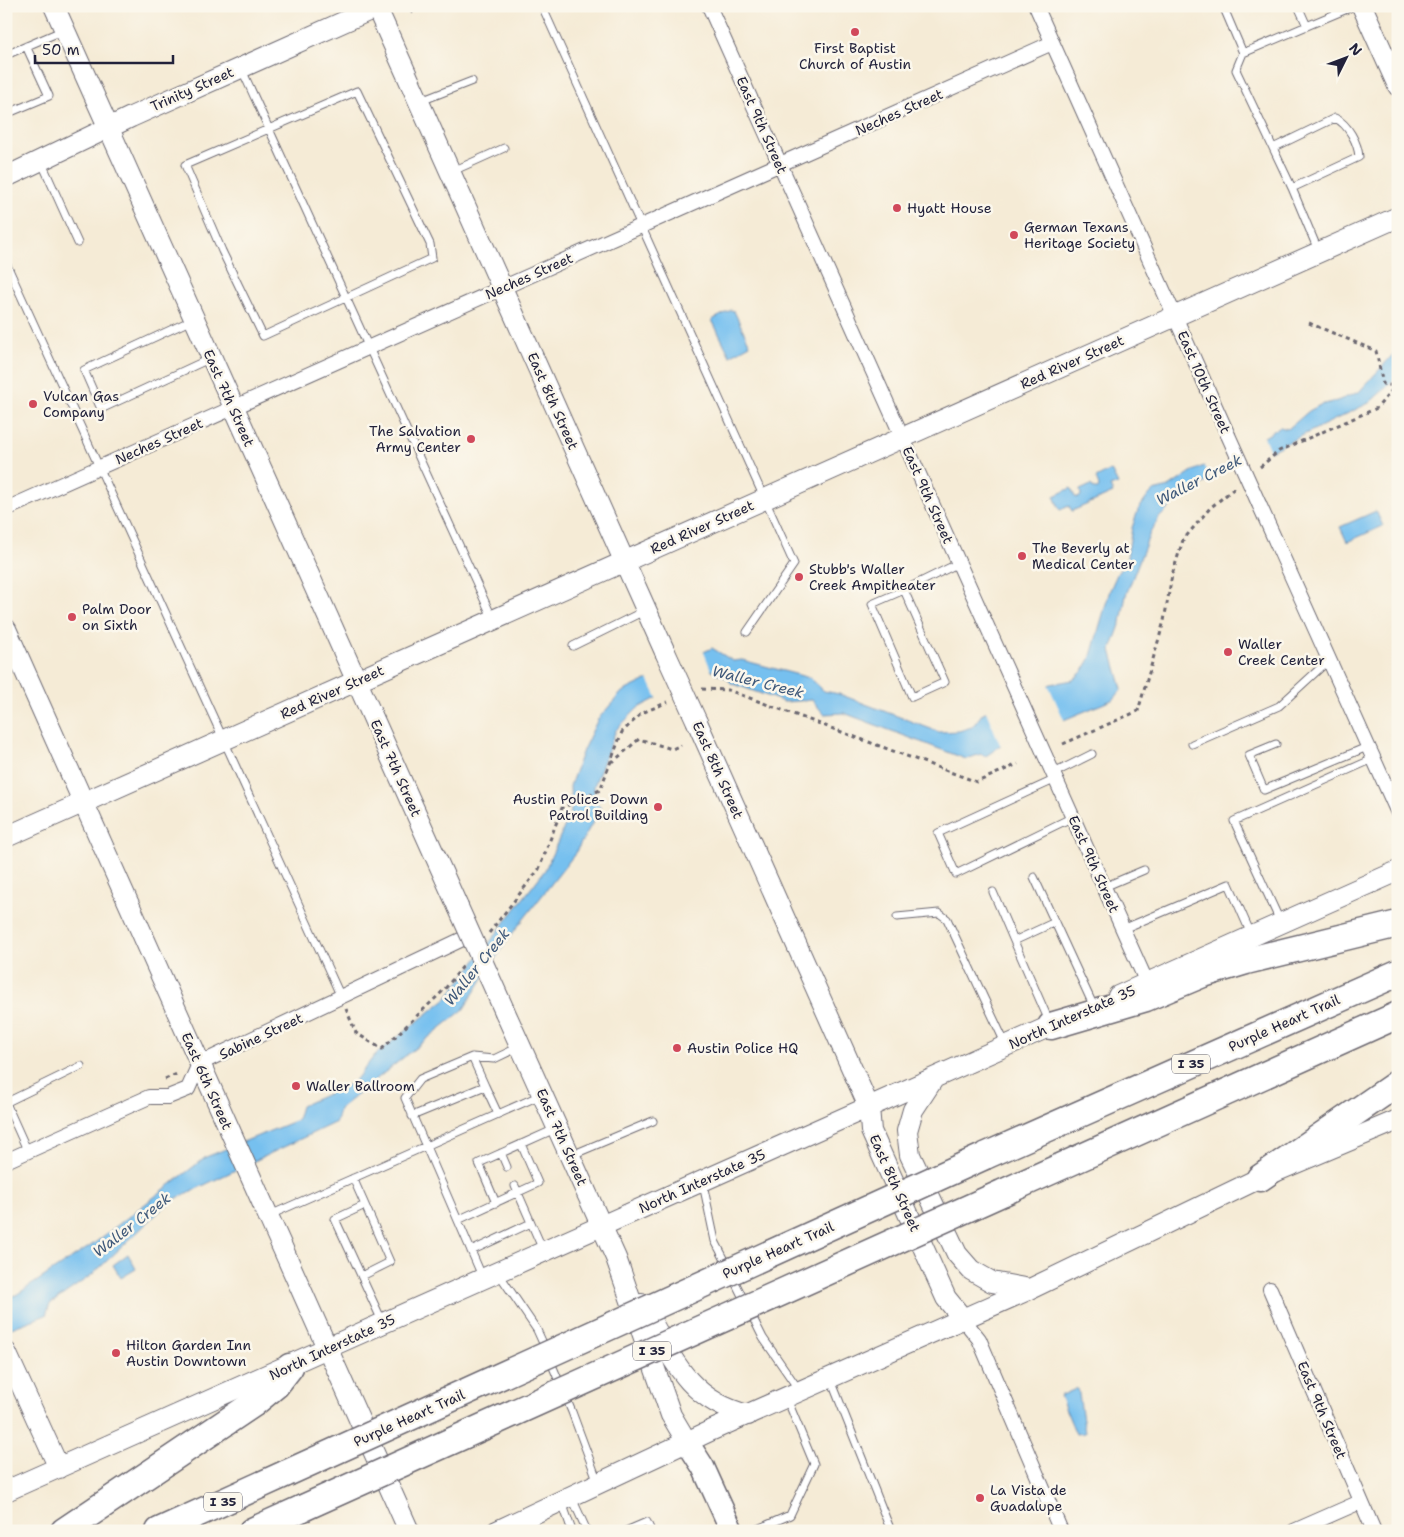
<svg xmlns="http://www.w3.org/2000/svg" width="1404" height="1537" font-family="'Shantell Sans',sans-serif">
	<style>
		.water { fill: #76c0ef; stroke: #4c7195 }
		.pier { fill: #f5ebd6 }
		.lines { fill: none; stroke-linecap: round; stroke-linejoin: round }
		.service-casing { stroke: #6c6871; stroke-width: 9 }
		.minor-casing { stroke: #6c6871; stroke-width: 16 }
		.secondary-casing { stroke: #6c6871; stroke-width: 22 }
		.primary-casing { stroke: #6c6871; stroke-width: 25 }
		.motorway-casing { stroke: #6c6871; stroke-width: 29 }
		.path { stroke: #6c6871; stroke-width: 3; stroke-dasharray: 4 4; stroke-linecap: butt }
		.service { stroke: #fff; stroke-width: 7 }
		.minor { stroke: #fff; stroke-width: 14 }
		.secondary { stroke: #fff; stroke-width: 20 }
		.primary { stroke: #fff; stroke-width: 22 }
		.motorway { stroke: #fff; stroke-width: 26 }
		.minor-bridge-casing { stroke: #6c6871; stroke-width: 16; stroke-linecap: butt }
		.secondary-bridge-casing { stroke: #6c6871; stroke-width: 22; stroke-linecap: butt }
		.motorway-bridge-casing { stroke: #6c6871; stroke-width: 29; stroke-linecap: butt }
		.minor-bridge { stroke: #fff; stroke-width: 14 }
		.secondary-bridge { stroke: #fff; stroke-width: 20 }
		.motorway-bridge { stroke: #fff; stroke-width: 26 }
		.poi-dot { fill: #d1495b; stroke: #fbf7ec; stroke-width: 2 }
		.labels { text-anchor: middle; stroke-width: 5; stroke-linejoin: round; paint-order: stroke }
		.shield { fill: #fbf7ec; stroke: #636270; stroke-width: 1 }
		.shield-label { font-size: 12px; font-weight: bold; fill: #22223b }
		.poi-label { font-size: 14px; fill: #22223b; stroke: #fbf7ec; text-anchor: start }
		.street-label { font-size: 14px; fill: #22223b; stroke: #fbf7ec }
		.water-label { font-size: 15px; font-style: italic; fill: #3f597a; stroke: #fbf7ec }
	</style>
	<rect width="100%" height="100%" fill="#fbf7ec"/>
	<filter id="ink" filterUnits="userSpaceOnUse"><feTurbulence type="fractalNoise" baseFrequency=".02" numOctaves="2"/><feDisplacementMap in="SourceGraphic" scale="10" xChannelSelector="R" yChannelSelector="G"/><feConvolveMatrix kernelMatrix="1 2 1 2 8 2 1 2 1" color-interpolation-filters="sRGB"/></filter>
	<filter id="wash" filterUnits="userSpaceOnUse"><feTurbulence type="fractalNoise" baseFrequency=".0096" numOctaves="4" result="noise"/><feDisplacementMap in="SourceGraphic" scale="20" xChannelSelector="R" yChannelSelector="G"/><feGaussianBlur stdDeviation="1.12" result="paint"/><feColorMatrix in="noise" values="0 0 0 0 0 0 0 0 0 0 0 0 0 0 0 0 0 1.4 0 .05"/><feComposite in="paint" operator="in"/></filter>
	<g filter="url(#wash)">
		<rect width="100%" height="100%" fill="#f5ebd6"/>
		<path class="water" d="M731,310l3,1 16,34 -20,11 -18,-36z
			M1398,349v28l-29,26 -185,90 -25,25 -9,15 -24,62 -5,27 -10,28 11,39 -8,10 -115,48 -13,9 -5,-2 -15,5 -122,-46 -20,1 -12,-14 -28,2 -53,-19 -4,-5 -17,-8 -72,38 -22,22 -22,56 1,16 6,6 -27,47 -66,84 -45,71 -124,99 -3,13 -161,77 -12,9 -70,66 -43,30 -4,11 -40,15v-32l10,-3 76,-50 114,-88 91,-37 4,-14 53,-24 21,-27 72,-57 98,-128 26,-58 -1,-26 13,-36 15,-31 24,-27 90,-44 21,13 9,-1 68,18 14,13 15,3 100,38 20,-1 13,-4 11,-14 68,-29 22,-4 10,-9 7,-12 20,-69 8,-18 8,-9 6,-35 6,-18 11,-15 4,-4 16,-4 22,-15 75,-36 14,-9 8,2 21,-18 11,-6 17,-4 22,-9z
			M1111,470l7,14 -8,3 3,6 -41,18 -3,-5 -9,4 -6,-14 17,-8 4,9 4,1 2,-3 -1,-5 11,-5 3,4h4l1,-3 -3,-8z
			M1376,511l7,15 -36,16 -7,-15z
			M128,1254l8,15 -15,9 -8,-13z
			M1078,1388l7,45 -9,1 -16,-38z"/>
		<path class="pier" d="M1263,435l8,18 -59,30 -9,-19z
			M703,650l10,25 -3,-2 -52,27 -11,-23z
			M1047,682l18,40 -63,27 -17,-40z"/>
	</g>
	<g filter="url(#ink)">
		<g class="lines">
			<defs>
				<path id="service" d="M542,6l252,558 -47,68
					M1223,6l20,47 -7,17 56,118 67,-31c-1,-14 -11,-33 -24,-39l-62,30
					M1298,6l9,20
					M1243,53l111,-47
					M6,55l58,-25
					M242,70l250,547
					M357,91l73,153 2,14 -169,78 -41,-85 -37,-86z
					M421,101l51,-20
					M6,114l43,-18 -23,-50
					M41,161l37,82
					M453,171l51,-23
					M1292,188l26,62
					M6,263l335,734
					M194,319l-110,51 17,39 110,-51
					M904,590l-32,14 40,93 33,-15 -41,-92 55,-27
					M573,646l71,-35
					M1192,744l87,-38 50,-46
					M1276,744l-27,11 15,35 103,-43
					M1054,773l38,-19
					M1056,779l-118,54 18,41 117,-57
					M1034,877l60,130
					M1104,887l40,-17
					M993,892l21,49
					M897,917l42,-4 8,6 58,124
					M1280,921l-46,-100 139,-62
					M1123,929l106,-45 22,50
					M1049,1021l-35,-80 41,-19
					M485,1086l13,28
					M7,1102l74,-36
					M6,1103l22,49
					M412,1116l73,-30 -13,-29
					M501,1153l6,14
					M572,1155l81,-34
					M353,1178l12,27
					M703,1184l12,57 13,25
					M515,1186l28,64
					M496,1203l-17,-40 76,-34
					M270,1215l271,-120
					M458,1220l80,-37 -17,-39
					M471,1251l60,-28
					M499,1274l38,56 9,20
					M362,1276l28,-14 -25,-57 -30,14 48,104
					M482,1276l-77,-178 15,-19 52,-22 22,2 25,-12
					M732,1276l13,26
					M750,1312l13,26 36,52
					M550,1360l22,52 26,70
					M831,1380l60,151
					M572,1498l15,33
					M562,1502l10,29
					M530,1518l5,13
					M626,1531l21,-9 4,9
					M753,1531l37,-16 24,-51 -27,-65"/>
				<path id="minor" d="M709,6l438,977
					M1036,6l192,429
					M1259,504l139,309
					M6,509l1046,-466
					M6,1161l143,-64h19l20,-8 11,-25 272,-129
					M1270,1289l104,242
					M963,1319l16,20 82,192
					M1294,1531l66,-29"/>
				<path id="secondary" d="M54,6l404,901
					M376,6l289,646
					M1362,6l36,80
					M6,177l125,-60 248,-111
					M6,629l403,902
					M697,722l172,385 2,24 75,167 17,21
					M6,837l1392,-620
					M1118,996l280,-125
					M505,1012l111,246 55,157 16,27
					M934,1078l-21,32 -6,21 3,24 47,99 14,16 21,12 38,7
					M642,1304c29,51 44,96 106,111
					M6,1352l53,116
					M6,1491l1058,-471
					M497,1531l213,-100 320,-142 230,-111 138,-58"/>
				<path id="primary" d="M687,1442l16,25 29,64"/>
				<path id="motorway" d="M1051,1026l95,-28 57,-24 43,-13 152,-37
					M985,1156l413,-183
					M1260,1178l138,-95
					M1002,1193l396,-178
					M64,1531l189,-127 23,-19 14,-18
					M159,1531l128,-58
					M252,1531l51,-23"/>
			</defs>
			<use href="#service" class="service-casing"/>
			<use href="#minor" class="minor-casing"/>
			<use href="#secondary" class="secondary-casing"/>
			<use href="#primary" class="primary-casing"/>
			<use href="#motorway" class="motorway-casing"/>
			<path class="path" d="M411,10l3,7
				M1309,323l67,28 7,33 12,2
				M1260,467l19,-16 98,-43 21,-25
				M702,689l26,1 249,92 41,-18
				M1063,744l75,-33 26,-90 8,-46 11,-35 27,-32 26,-21
				M611,761h3l25,-22 33,10 9,-4
				M489,933l50,-64 23,-61 38,-18 22,-58 20,-19 26,-11
				M346,1009l10,24 26,16 62,-59 20,-25
				M165,1079l12,-5"/>
			<use href="#service" class="service"/>
			<use href="#minor" class="minor"/>
			<use href="#secondary" class="secondary"/>
			<use href="#primary" class="primary"/>
			<use href="#motorway" class="motorway"/>
			<defs>
				<path id="minor-bridge" d="M1228,435l31,69"/>
				<path id="secondary-bridge" d="M665,652l32,70
					M458,907l47,105"/>
				<path id="motorway-bridge" d="M287,1473l698,-317
					M303,1508l699,-315"/>
			</defs>
			<use href="#minor-bridge" class="minor-bridge-casing"/>
			<use href="#secondary-bridge" class="secondary-bridge-casing"/>
			<use href="#motorway-bridge" class="motorway-bridge-casing"/>
			<use href="#minor-bridge" class="minor-bridge"/>
			<use href="#secondary-bridge" class="secondary-bridge"/>
			<use href="#motorway-bridge" class="motorway-bridge"/>
		</g>
	</g>
	<g class="poi-dot">
		<circle cx="855" cy="32" r="5"/>
		<circle cx="897" cy="208" r="5"/>
		<circle cx="1014" cy="235" r="5"/>
		<circle cx="33" cy="404" r="5"/>
		<circle cx="471" cy="439" r="5"/>
		<circle cx="1022" cy="556" r="5"/>
		<circle cx="799" cy="577" r="5"/>
		<circle cx="72" cy="617" r="5"/>
		<circle cx="1228" cy="652" r="5"/>
		<circle cx="658" cy="807" r="5"/>
		<circle cx="677" cy="1048" r="5"/>
		<circle cx="296" cy="1086" r="5"/>
		<circle cx="116" cy="1353" r="5"/>
		<circle cx="980" cy="1498" r="5"/>
	</g>
	<g class="labels">
		<g class="shield">
			<rect x="1172" y="1054.5" width="38" height="19" rx="4"/>
			<rect x="633" y="1341.5" width="38" height="19" rx="4"/>
			<rect x="204" y="1492.5" width="38" height="19" rx="4"/>
		</g>
		<g class="shield-label">
			<text x="1191" y="1068">I 35</text>
			<text x="652" y="1355">I 35</text>
			<text x="223" y="1506">I 35</text>
		</g>
		<g class="poi-label">
			<text x="855" y="53" text-anchor="middle">First Baptist<tspan x="855" dy="16">Church of Austin</tspan></text>
			<text x="907" y="213">Hyatt House</text>
			<text x="1024" y="232">German Texans<tspan x="1024" dy="16">Heritage Society</tspan></text>
			<text x="43" y="401">Vulcan Gas<tspan x="43" dy="16">Company</tspan></text>
			<text x="461" y="436" text-anchor="end">The Salvation<tspan x="461" dy="16">Army Center</tspan></text>
			<text x="1032" y="553">The Beverly at<tspan x="1032" dy="16">Medical Center</tspan></text>
			<text x="809" y="574">Stubb's Waller<tspan x="809" dy="16">Creek Ampitheater</tspan></text>
			<text x="82" y="614">Palm Door<tspan x="82" dy="16">on Sixth</tspan></text>
			<text x="1238" y="649">Waller<tspan x="1238" dy="16">Creek Center</tspan></text>
			<text x="648" y="804" text-anchor="end">Austin Police- Down<tspan x="648" dy="16">Patrol Building</tspan></text>
			<text x="687" y="1053">Austin Police HQ</text>
			<text x="306" y="1091">Waller Ballroom</text>
			<text x="126" y="1350">Hilton Garden Inn<tspan x="126" dy="16">Austin Downtown</tspan></text>
			<text x="990" y="1495">La Vista de<tspan x="990" dy="16">Guadalupe</tspan></text>
		</g>
		<g class="street-label">
			<text transform="translate(192 89) rotate(-24)" y="5">Trinity Street</text>
			<text transform="translate(899 112) rotate(-24)" y="5">Neches Street</text>
			<text transform="translate(762 125) rotate(66)" y="5">East 9th Street</text>
			<text transform="translate(529 276) rotate(-24)" y="5">Neches Street</text>
			<text transform="translate(1072 362) rotate(-24)" y="5">Red River Street</text>
			<text transform="translate(1204 382) rotate(66)" y="5">East 10th Street</text>
			<text transform="translate(229 398) rotate(66)" y="5">East 7th Street</text>
			<text transform="translate(553 401) rotate(66)" y="5">East 8th Street</text>
			<text transform="translate(159 441) rotate(-24)" y="5">Neches Street</text>
			<text transform="translate(928 495) rotate(66)" y="5">East 9th Street</text>
			<text transform="translate(702 527) rotate(-24)" y="5">Red River Street</text>
			<text transform="translate(332 692) rotate(-24)" y="5">Red River Street</text>
			<text transform="translate(396 768) rotate(66)" y="5">East 7th Street</text>
			<text transform="translate(718 770) rotate(66)" y="5">East 8th Street</text>
			<text transform="translate(1094 864) rotate(66)" y="5">East 9th Street</text>
			<text transform="translate(1072 1017) rotate(-24)" y="5">North Interstate 35</text>
			<text transform="translate(1284 1023) rotate(-24)" y="5">Purple Heart Trail</text>
			<text transform="translate(261 1036) rotate(-25)" y="5">Sabine Street</text>
			<text transform="translate(207 1081) rotate(66)" y="5">East 6th Street</text>
			<text transform="translate(562 1137) rotate(66)" y="5">East 7th Street</text>
			<text transform="translate(702 1181) rotate(-24)" y="5">North Interstate 35</text>
			<text transform="translate(895 1183) rotate(66)" y="5">East 8th Street</text>
			<text transform="translate(778 1250) rotate(-24)" y="5">Purple Heart Trail</text>
			<text transform="translate(332 1347) rotate(-25)" y="5">North Interstate 35</text>
			<text transform="translate(1322 1410) rotate(67)" y="5">East 9th Street</text>
			<text transform="translate(409 1418) rotate(-24)" y="5">Purple Heart Trail</text>
		</g>
		<g class="water-label">
			<text transform="translate(1199 480) rotate(-27)" y="5">Waller Creek</text>
			<text transform="translate(758 682) rotate(14)" y="5">Waller Creek</text>
			<text transform="translate(477 967) rotate(-51)" y="5">Waller Creek</text>
			<text transform="translate(132 1225) rotate(-38)" y="5">Waller Creek</text>
		</g>
	</g>
	<rect width="1404" height="1537" fill="none" stroke="#fbf7ec" stroke-width="25"/>
	<g transform="translate(1346 58) rotate(48)" stroke="#fbf7ec" stroke-width="4" paint-order="stroke">
	<path d="M0-4L9 19L0 12L-9 19Z" fill="#22223b"/>
	<text y="-8" font-size="14" font-weight="bold" text-anchor="middle" fill="#22223b">N</text>
	</g>
	<path d="M35 55v8h138v-8" fill="none" stroke="#22223b" stroke-width="2.5"/>
	<text x="42" y="55" font-size="15" fill="#22223b" stroke="#fbf7ec" stroke-width="4" paint-order="stroke">50 m</text>
</svg>
